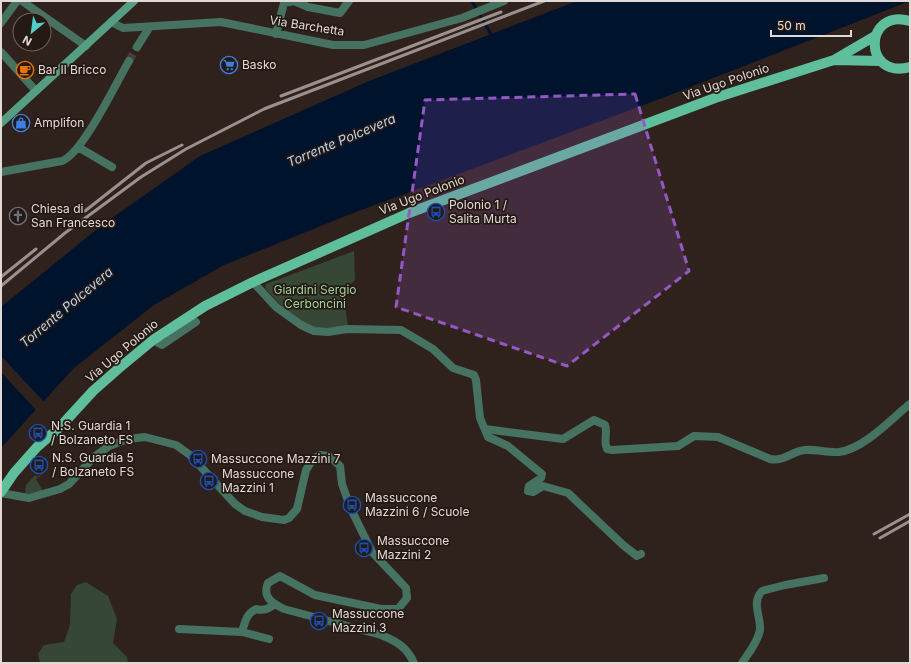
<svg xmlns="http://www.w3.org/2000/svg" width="911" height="664" font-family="Inter,sans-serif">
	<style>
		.green { fill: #364735 }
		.water { fill: #00132d }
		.pier { fill: #2f221c }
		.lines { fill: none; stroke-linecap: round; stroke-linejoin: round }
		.stream { stroke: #00132d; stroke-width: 3 }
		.street-tunnel { stroke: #4a3d38; stroke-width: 8; stroke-dasharray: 8 4; stroke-linecap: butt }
		.street { stroke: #467261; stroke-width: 8 }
		.secondary { stroke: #559d83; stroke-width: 8 }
		.primary { stroke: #5fbe9c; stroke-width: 10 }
		.rail { stroke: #9b908b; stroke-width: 3 }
		.marked { fill: #9557c4; fill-opacity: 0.2; stroke: #9557c4; stroke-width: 3; stroke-dasharray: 8 5; stroke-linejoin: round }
		.labels { text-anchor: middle; stroke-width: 3.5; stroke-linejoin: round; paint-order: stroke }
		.street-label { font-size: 12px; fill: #e2d9d5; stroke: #251913 }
		.poi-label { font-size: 12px; fill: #e2d9d5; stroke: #251913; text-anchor: start }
		.park-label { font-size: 12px; fill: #9fd39d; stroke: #251913 }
		.water-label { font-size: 13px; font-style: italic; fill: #b6d5f5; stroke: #251913 }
	</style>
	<rect width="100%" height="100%" fill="#2f221c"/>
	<path class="green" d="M354,251l1,29 -12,11 5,35c-7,1 -14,4 -21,4 -26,2 -46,-25 -62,-42l1,-4z
		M46,472l-10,7 7,12 -16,3 -2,-2 1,-7 9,-10 2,2z
		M86,582l22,14 9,23 -4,24 14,14 1,6h-88l-2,-9 6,-9 20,-3 6,-17 1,-31 6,-9z"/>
	<path class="water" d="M577,1h333l-245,96 -317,118 -124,50 -70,40 -80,63 -73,80v-141l101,-82 98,-69 169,-75z"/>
	<path class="pier" d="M1,356l44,47 -8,8 -36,-39z"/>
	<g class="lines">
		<path class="stream" d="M472,1l21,37"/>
		<path class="street-tunnel" d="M129,61l8,-14"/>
		<path class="street" d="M22,1l64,45
			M111,22l12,6 98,-6 112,23h31l98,-27 42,-17
			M1,23l16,-22
			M276,34l8,-31 10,-2 14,6 32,6 9,-12
			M137,47l12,-19
			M1,52l35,39
			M78,147l34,20
			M1,172l61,-11c21,-8 54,-78 67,-100
			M253,282l23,25 25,18 13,6 14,1 19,-3 54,1 32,19 20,19 21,7 2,5 4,38 8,19 20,9 34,28 -1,4 -12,8 -1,5 5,1 10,-6 25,7 55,52 14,11 4,-2
			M153,340l9,5 34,-23
			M485,429l78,10 31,-19 11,5c3,8 -2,16 2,24l5,1 66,-4 16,-10 24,1 52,22c14,3 22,-8 35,-9 11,-1 23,3 34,2 25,-3 52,-33 71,-48
			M1,493l28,5 31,-9 9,-5 25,-27 15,-11 19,-7 17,-2 31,8 14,10 45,49 10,7 17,6 22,3 5,-2 8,-9 9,-39 7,-11 7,-4 9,1 11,10 2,18 9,25 21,43 34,36 1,10 -9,11h-17l-66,-14 -35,-19 -12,7c-6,14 4,20 16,26l97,26c15,6 26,12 33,28
			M179,629l63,3
			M269,639l-27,-7c3,-10 4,-18 14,-23 8,2 12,0 19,-5
			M742,663c6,-9 16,-21 18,-33 1,-14 -9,-27 2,-39l23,-6 39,-7"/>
		<path class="secondary" d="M1,123l133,-122"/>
		<path class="primary" d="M910,21c-46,-14 -48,59 0,46
			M834,60l46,1
			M1,492l13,-19 23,-26 23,-20 33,-36 25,-22 35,-29 52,-34 48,-24 156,-69 306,-115 119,-38 41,-24"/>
		<path class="rail" d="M281,96l220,-84
			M85,211l61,-48 36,-18
			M1,277l35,-28
			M1,286l64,-53 76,-56 45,-28 78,-40 280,-108
			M874,534l36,-20
			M880,538l30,-17"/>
	</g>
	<path class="marked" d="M635,94l54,177 -122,95 -171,-59 29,-207z"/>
	<defs>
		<symbol id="supermarket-ring" viewBox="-11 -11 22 22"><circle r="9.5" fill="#251913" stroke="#3f7fe0" stroke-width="1.5"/><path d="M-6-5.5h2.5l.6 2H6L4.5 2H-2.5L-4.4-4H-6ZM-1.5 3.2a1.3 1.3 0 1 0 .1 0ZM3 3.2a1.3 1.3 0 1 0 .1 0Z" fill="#3f7fe0"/></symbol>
		<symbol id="cafe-ring" viewBox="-11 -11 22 22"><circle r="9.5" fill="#251913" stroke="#e8710a" stroke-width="1.5"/><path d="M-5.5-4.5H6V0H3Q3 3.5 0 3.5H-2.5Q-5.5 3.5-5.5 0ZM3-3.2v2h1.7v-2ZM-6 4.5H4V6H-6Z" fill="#e8710a"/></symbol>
		<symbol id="shop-ring" viewBox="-11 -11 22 22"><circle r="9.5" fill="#251913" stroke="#3f7fe0" stroke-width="1.5"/><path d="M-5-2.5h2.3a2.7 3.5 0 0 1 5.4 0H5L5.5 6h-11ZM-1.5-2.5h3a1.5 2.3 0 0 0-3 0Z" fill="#3f7fe0"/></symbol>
		<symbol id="bus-ring" viewBox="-11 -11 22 22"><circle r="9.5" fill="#251913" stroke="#1a4fb4" stroke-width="1.5"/><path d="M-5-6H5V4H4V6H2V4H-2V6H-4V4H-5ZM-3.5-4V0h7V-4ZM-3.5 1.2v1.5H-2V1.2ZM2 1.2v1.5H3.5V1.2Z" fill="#1a4fb4"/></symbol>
		<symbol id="church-ring" viewBox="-11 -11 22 22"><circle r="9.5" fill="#251913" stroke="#6b7280" stroke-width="1.5"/><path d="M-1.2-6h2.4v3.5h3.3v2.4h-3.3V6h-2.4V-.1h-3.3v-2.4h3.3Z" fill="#6b7280"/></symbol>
	</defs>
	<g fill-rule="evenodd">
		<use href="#supermarket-ring" x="219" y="55" width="20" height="20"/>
		<use href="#cafe-ring" x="15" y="60" width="20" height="20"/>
		<use href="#shop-ring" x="11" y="113" width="20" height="20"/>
		<use href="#bus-ring" x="426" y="202" width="20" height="20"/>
		<use href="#church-ring" x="8" y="206" width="20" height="20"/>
		<use href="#bus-ring" x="28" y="423" width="20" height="20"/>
		<use href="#bus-ring" x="188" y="449" width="20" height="20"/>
		<use href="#bus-ring" x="29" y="455" width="20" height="20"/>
		<use href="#bus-ring" x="199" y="471" width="20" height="20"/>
		<use href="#bus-ring" x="342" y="495" width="20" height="20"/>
		<use href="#bus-ring" x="354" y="538" width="20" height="20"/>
		<use href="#bus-ring" x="309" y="611" width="20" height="20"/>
	</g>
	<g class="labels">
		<g class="street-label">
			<text transform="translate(307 26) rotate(9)" y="4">Via Barchetta</text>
			<text transform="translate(726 82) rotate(-19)" y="4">Via Ugo Polonio</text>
			<text transform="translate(422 195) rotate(-21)" y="4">Via Ugo Polonio</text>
			<text transform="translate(122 351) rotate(-40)" y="4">Via Ugo Polonio</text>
		</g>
		<g class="poi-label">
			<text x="242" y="69">Basko</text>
			<text x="38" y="74">Bar Il Bricco</text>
			<text x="34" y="127">Amplifon</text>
			<text x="449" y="209">Polonio 1 /<tspan x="449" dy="14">Salita Murta</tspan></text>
			<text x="31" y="213">Chiesa di<tspan x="31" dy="14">San Francesco</tspan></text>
			<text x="51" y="430">N.S. Guardia 1<tspan x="51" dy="14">/ Bolzaneto FS</tspan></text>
			<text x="52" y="462">N.S. Guardia 5<tspan x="52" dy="14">/ Bolzaneto FS</tspan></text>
			<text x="211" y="463">Massuccone Mazzini 7</text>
			<text x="222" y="478">Massuccone<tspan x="222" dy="14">Mazzini 1</tspan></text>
			<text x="365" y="502">Massuccone<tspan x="365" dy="14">Mazzini 6 / Scuole</tspan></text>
			<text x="377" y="545">Massuccone<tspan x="377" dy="14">Mazzini 2</tspan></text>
			<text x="332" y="618">Massuccone<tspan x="332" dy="14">Mazzini 3</tspan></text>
		</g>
		<g class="park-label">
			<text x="315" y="294">Giardini Sergio<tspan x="315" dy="14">Cerboncini</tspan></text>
		</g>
		<g class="water-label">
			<text transform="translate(341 140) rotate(-23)" y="5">Torrente Polcevera</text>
			<text transform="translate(66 307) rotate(-40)" y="5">Torrente Polcevera</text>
		</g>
	</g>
	<rect width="911" height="664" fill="none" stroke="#e2d9d5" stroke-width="4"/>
	<g transform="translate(32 32) rotate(209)"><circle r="19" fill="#251913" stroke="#716661"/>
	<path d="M0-3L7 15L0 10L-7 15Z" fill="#53cdc9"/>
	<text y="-6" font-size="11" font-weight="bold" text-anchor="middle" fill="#e2d9d5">N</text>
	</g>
	<path d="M771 30v6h80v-6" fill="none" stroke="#e2d9d5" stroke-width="2"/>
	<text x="777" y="30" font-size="12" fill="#e2d9d5" stroke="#251913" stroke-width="3" paint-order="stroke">50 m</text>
</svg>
